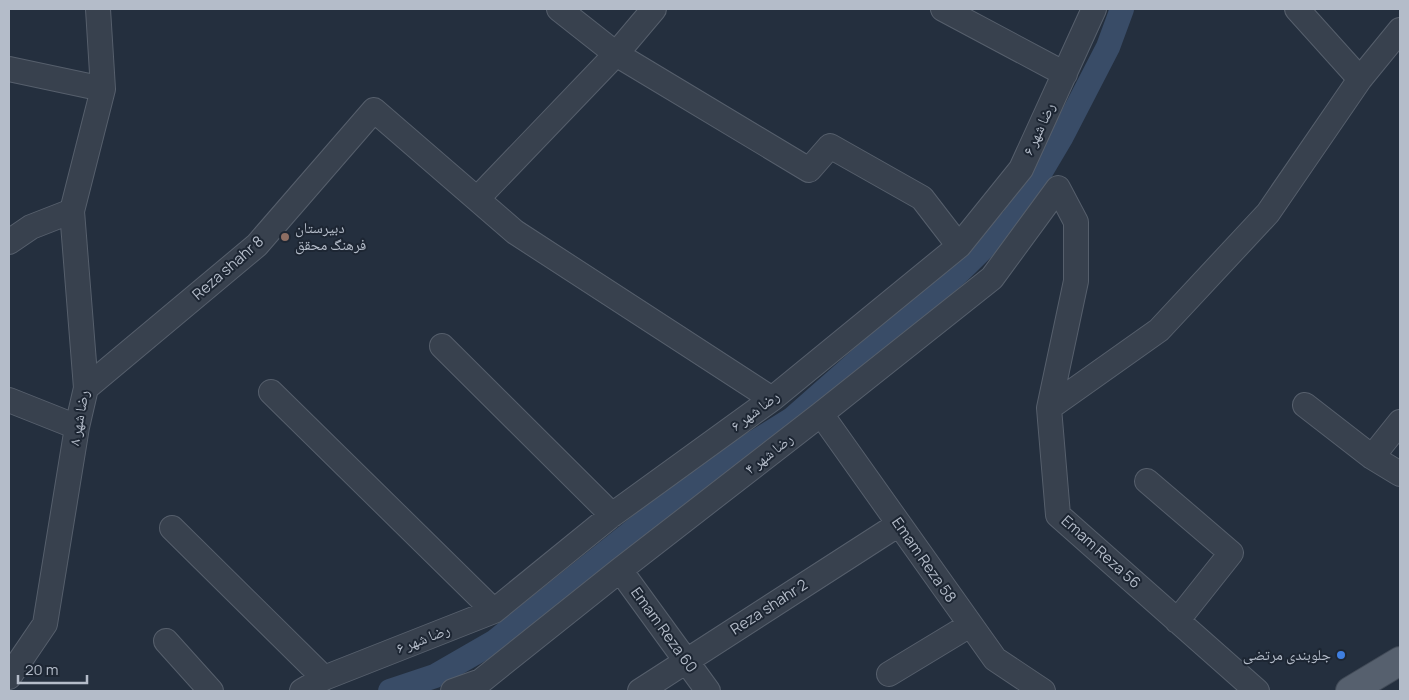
<svg xmlns="http://www.w3.org/2000/svg" width="1409" height="700" font-family="Manrope,'Noto Naskh Arabic',sans-serif">
	<style>
		.lines { fill: none; stroke-linecap: round; stroke-linejoin: round }
		.canal { stroke: #394c67; stroke-width: 24 }
		.minor-casing { stroke: #565f6c; stroke-width: 26 }
		.major-casing { stroke: #414a57; stroke-width: 30 }
		.minor { stroke: #38414e; stroke-width: 24 }
		.major { stroke: #56606e; stroke-width: 28 }
		.education-dot { fill: #8d6e63; stroke: #1d2633; stroke-width: 2 }
		.shop-dot { fill: #3f7fe0; stroke: #1d2633; stroke-width: 2 }
		.labels { text-anchor: middle; stroke-width: 4; stroke-linejoin: round; paint-order: stroke }
		.street-label { font-size: 15px; fill: #b4bcc9; stroke: #1d2633 }
		.poi-label { font-size: 15px; fill: #b4bcc9; stroke: #1d2633; text-anchor: start }
	</style>
	<rect width="100%" height="100%" fill="#242f3e"/>
	<g class="lines">
		<path class="canal" d="M390,691l45,-15 59,-34 210,-168 88,-55 168,-148 53,-52 48,-81 47,-91 14,-38"/>
		<defs>
			<path id="minor" d="M559,9l57,45 193,116 21,-24 92,52 37,48
				M943,9l122,65
				M1297,9l63,70
				M9,69l94,20
				M477,199l139,-145 38,-45
				M9,242l22,-15 41,-16
				M442,346l170,169
				M86,388l171,-143 117,-135 141,122 257,167
				M271,392l223,219
				M9,400l68,27
				M1305,405l67,52 28,17
				M1049,408l110,-78 109,-117 92,-134 40,-49
				M821,414l174,245 48,32
				M1372,457l28,-35
				M1147,481l84,72 -54,68
				M172,528l152,150
				M620,570l88,121
				M166,641l45,50
				M889,674l81,-49
				M9,677l36,-53 32,-197 9,-39 -14,-177 31,-122 -5,-80
				M302,691l22,-13 170,-67 118,-96 160,-116 187,-153 62,-77 73,-160
				M453,691l28,-10 139,-111 201,-156 171,-136 66,-90 18,34v59l-27,127 9,107 199,176
				M640,691l259,-167"/>
			<path id="major" d="M1350,691l50,-30"/>
		</defs>
		<use href="#minor" class="minor-casing"/>
		<use href="#major" class="major-casing"/>
		<use href="#minor" class="minor"/>
		<use href="#major" class="major"/>
	</g>
	<circle class="education-dot" cx="285" cy="237" r="5"/>
	<circle class="shop-dot" cx="1341" cy="655" r="5"/>
	<g class="labels">
		<g class="street-label">
			<text transform="translate(1039 129) rotate(-65)" y="5">رضا شهر ۶</text>
			<text transform="translate(228 268) rotate(-41)" y="5">Reza shahr 8</text>
			<text transform="translate(755 411) rotate(-37)" y="5">رضا شهر ۶</text>
			<text transform="translate(79 418) rotate(-80)" y="5">رضا شهر ۸</text>
			<text transform="translate(769 454) rotate(-38)" y="5">رضا شهر ۴</text>
			<text transform="translate(1101 552) rotate(42)" y="5">Emam Reza 56</text>
			<text transform="translate(924 560) rotate(55)" y="5">Emam Reza 58</text>
			<text transform="translate(769 607) rotate(-33)" y="5">Reza shahr 2</text>
			<text transform="translate(664 630) rotate(54)" y="5">Emam Reza 60</text>
			<text transform="translate(423 639) rotate(-21)" y="5">رضا شهر ۶</text>
		</g>
		<g class="poi-label">
			<text x="295" y="233">دبیرستان<tspan x="295" dy="17">فرهنگ محقق</tspan></text>
			<text x="1331" y="660" text-anchor="end">جلوبندی مرتضی</text>
		</g>
	</g>
	<rect width="1409" height="700" fill="none" stroke="#b4bcc9" stroke-width="20"/>
	<path d="M18 675v8h69v-8" fill="none" stroke="#b4bcc9" stroke-width="2.5"/>
	<text x="25" y="675" font-size="15" fill="#b4bcc9" stroke="#1d2633" stroke-width="4" paint-order="stroke">20 m</text>
</svg>
